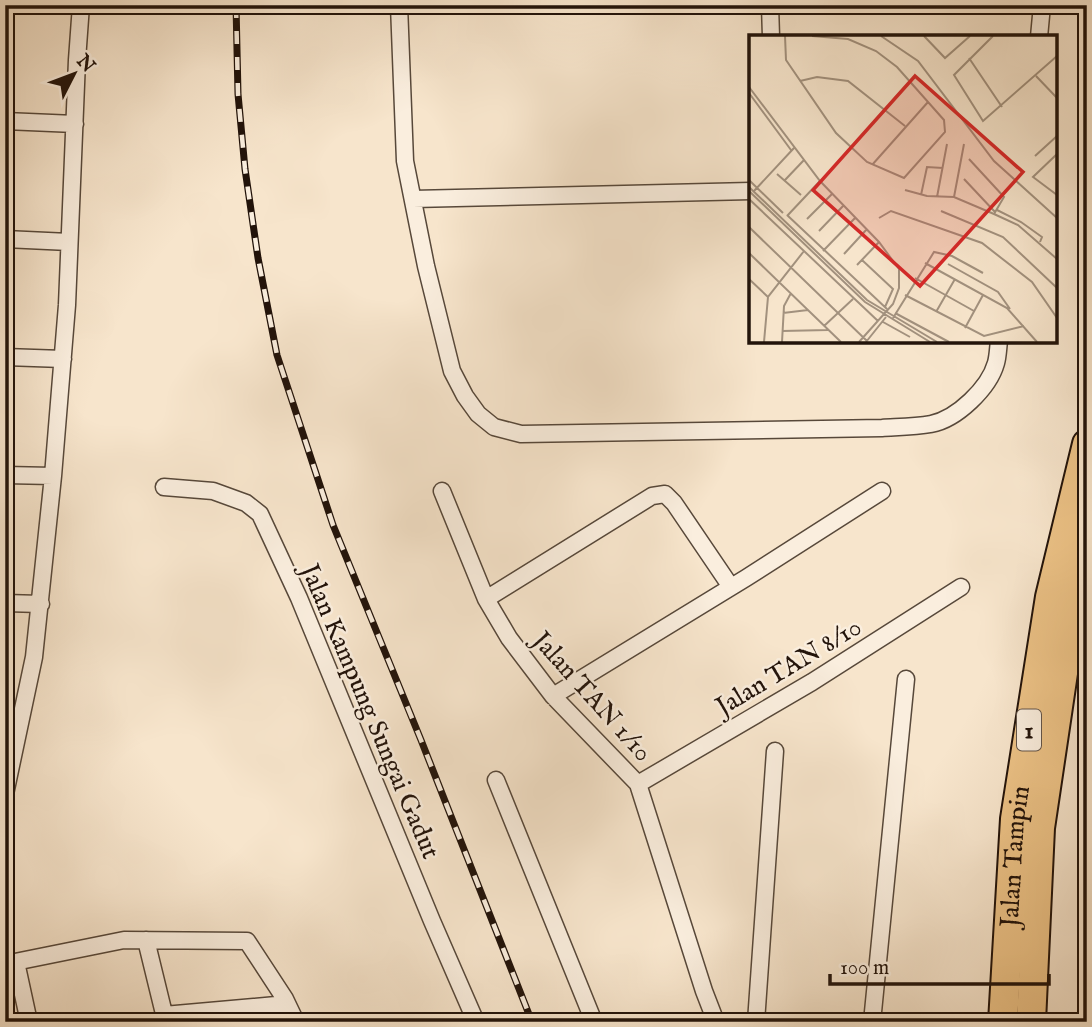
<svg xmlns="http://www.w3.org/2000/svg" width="1092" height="1027" font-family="'IM FELL English',serif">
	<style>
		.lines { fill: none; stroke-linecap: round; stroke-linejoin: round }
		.street-casing { stroke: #57483a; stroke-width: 19 }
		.highway-casing { stroke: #22130a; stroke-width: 32 }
		.street { stroke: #faeede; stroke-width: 16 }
		.highway { stroke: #ecc286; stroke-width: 28 }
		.rail-casing { stroke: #22130a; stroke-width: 7 }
		.rail { stroke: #faeede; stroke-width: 4.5; stroke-dasharray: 13; stroke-linecap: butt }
		.labels { text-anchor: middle; stroke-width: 5; stroke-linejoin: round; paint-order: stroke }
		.shield { fill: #faeede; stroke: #63554a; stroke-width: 2 }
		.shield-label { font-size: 24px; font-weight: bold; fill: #22130a }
		.street-label { font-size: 26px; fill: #22130a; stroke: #faeede }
		.inset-road { fill: none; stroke: #a2917e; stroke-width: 2 }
		.view { fill: #d62828; fill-opacity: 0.15; stroke: #d62828; stroke-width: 3.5 }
		.inset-edge { fill: none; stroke: #22130a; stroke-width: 3.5 }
	</style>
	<rect width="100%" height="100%" fill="#f7e5cc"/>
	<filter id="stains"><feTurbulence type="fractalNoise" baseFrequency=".00286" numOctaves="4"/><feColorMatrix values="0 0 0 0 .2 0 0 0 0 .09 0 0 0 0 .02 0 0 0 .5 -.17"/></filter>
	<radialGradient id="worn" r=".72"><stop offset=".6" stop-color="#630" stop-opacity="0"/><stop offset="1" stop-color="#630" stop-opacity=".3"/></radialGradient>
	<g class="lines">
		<defs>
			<path id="street" d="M399,5l6,156 21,105 26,105 13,25 13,18 16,13 27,7 361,-6c16,-1 33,-1 49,-4 26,-5 58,-36 65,-61 2,-7 2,-15 3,-22
				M770,5l1,32
				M1039,37l3,-32
				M5,121l70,3
				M413,199l338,-8
				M5,239l64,3
				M5,357l58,2
				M5,475l48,1
				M164,487l49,4 33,12 14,11 39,84 133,323 44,101
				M442,491l44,108 23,39 44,58 85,88 66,207 12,31
				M486,599l166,-103 13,-2 9,9 57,84
				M5,603l36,1
				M553,696l193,-118 136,-87
				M496,780l98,242
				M638,784l174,-102 149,-95
				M5,794l29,-137 19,-181 14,-171 10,-245 4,-55
				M146,940l20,82
				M16,962l13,60
				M5,964l119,-24 123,1 38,58 11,23
				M164,1015l123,-11
				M756,1022l19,-271
				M872,1022l34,-343"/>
			<g id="highway">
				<path id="s1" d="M1003,1022l12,-203 35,-222 37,-153"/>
				<path d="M1031,1022l9,-194 34,-229 13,-53"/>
			</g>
		</defs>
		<use href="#street" class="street-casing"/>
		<use href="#highway" class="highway-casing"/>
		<use href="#street" class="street"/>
		<use href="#highway" class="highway"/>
		<defs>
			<path id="rail" d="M236,5l2,89 7,75 13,89 19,97 56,170 88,215 111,282"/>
		</defs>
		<use href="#rail" class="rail-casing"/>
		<use href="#rail" class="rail"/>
	</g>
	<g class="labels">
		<rect class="shield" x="1017" y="709.5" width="24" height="41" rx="5"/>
		<g class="shield-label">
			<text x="1029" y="738">1</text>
		</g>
		<g class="street-label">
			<text transform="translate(788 666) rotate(-31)" y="9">Jalan TAN 8/10</text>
			<text transform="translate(593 696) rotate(48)" y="9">Jalan TAN 1/10</text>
			<text transform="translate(371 711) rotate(67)" y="9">Jalan Kampung Sungai Gadut</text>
			<text dy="9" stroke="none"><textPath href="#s1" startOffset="166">Jalan Tampin</textPath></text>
		</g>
	</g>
	<g transform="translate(749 35)">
		<rect width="308" height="308" fill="#f7e5cc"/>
		<path class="inset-road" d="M36,1l1,24 50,73 31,29 37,16 41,-46 -1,-12 -47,-53 -21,-16 -28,-12 -36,-3M132,1l37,25 76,100 63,57M175,1l21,22 25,-22M244,1l-39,39 29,46 74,-65M220,23l33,49M287,41l21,22M51,46l17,-4 31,4 57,45M0,52l71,94 59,61 20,27v19l-6,16 -34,38M0,58l42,57M308,119l-24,23 24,18M286,121l22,-20M220,124l35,38 -10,17M123,130l56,-63M28,139l24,21M215,144l31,33M0,145l34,33M36,145l19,-20M0,152l118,113 70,42M156,155l22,6 27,1 40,17 24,11 39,34M0,156l116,111 65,40M5,156l40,-43M172,160l6,-28 16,1M188,162l10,-53M205,162l10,-53M0,164l129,122M248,175l24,12 21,15 -2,5M192,176l62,26 54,51M38,180l100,94M38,181l33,-35M130,183l12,-7 91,32 50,39 25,36M58,184l26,-26M0,192l118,114M70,196l25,-26M74,216l33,-34M0,218l92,89M95,219l23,-25M113,225l31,29 -8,18M176,228l82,45 30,34M199,229l50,28 12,17M108,230l22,-23M166,243l59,33M0,244l19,18M156,260l79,41 40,-10M187,277l19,-33M34,278l25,-3M146,278l54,29M144,283l41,-66 18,4 31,17M134,287l27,15M75,291l29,-27M216,293l18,-33M33,296l46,-1M15,307l4,-45 36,-46M33,307l2,-36 7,-13M117,307l20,-25"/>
		<path class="view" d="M166,41l108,96 -103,114 -107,-96z"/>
		<rect width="308" height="308" class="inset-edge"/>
	</g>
	<rect width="1092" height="1027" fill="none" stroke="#f7e5cc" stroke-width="28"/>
	<rect x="7" y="7" width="1078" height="1013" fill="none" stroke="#22130a" stroke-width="3.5"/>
	<rect x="14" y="14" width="1064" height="999" fill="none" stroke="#22130a" stroke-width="2"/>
	<g transform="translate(74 74) rotate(48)" stroke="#faeede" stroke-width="5" paint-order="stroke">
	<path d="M0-5L12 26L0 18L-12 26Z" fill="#22130a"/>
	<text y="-10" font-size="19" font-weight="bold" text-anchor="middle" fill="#22130a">N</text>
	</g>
	<path d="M830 974v10h219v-10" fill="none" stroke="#22130a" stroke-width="3.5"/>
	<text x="840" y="974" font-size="21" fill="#22130a" stroke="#faeede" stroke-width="5" paint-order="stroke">100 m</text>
	<rect width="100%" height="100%" filter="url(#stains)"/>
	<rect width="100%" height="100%" fill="url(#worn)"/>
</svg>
